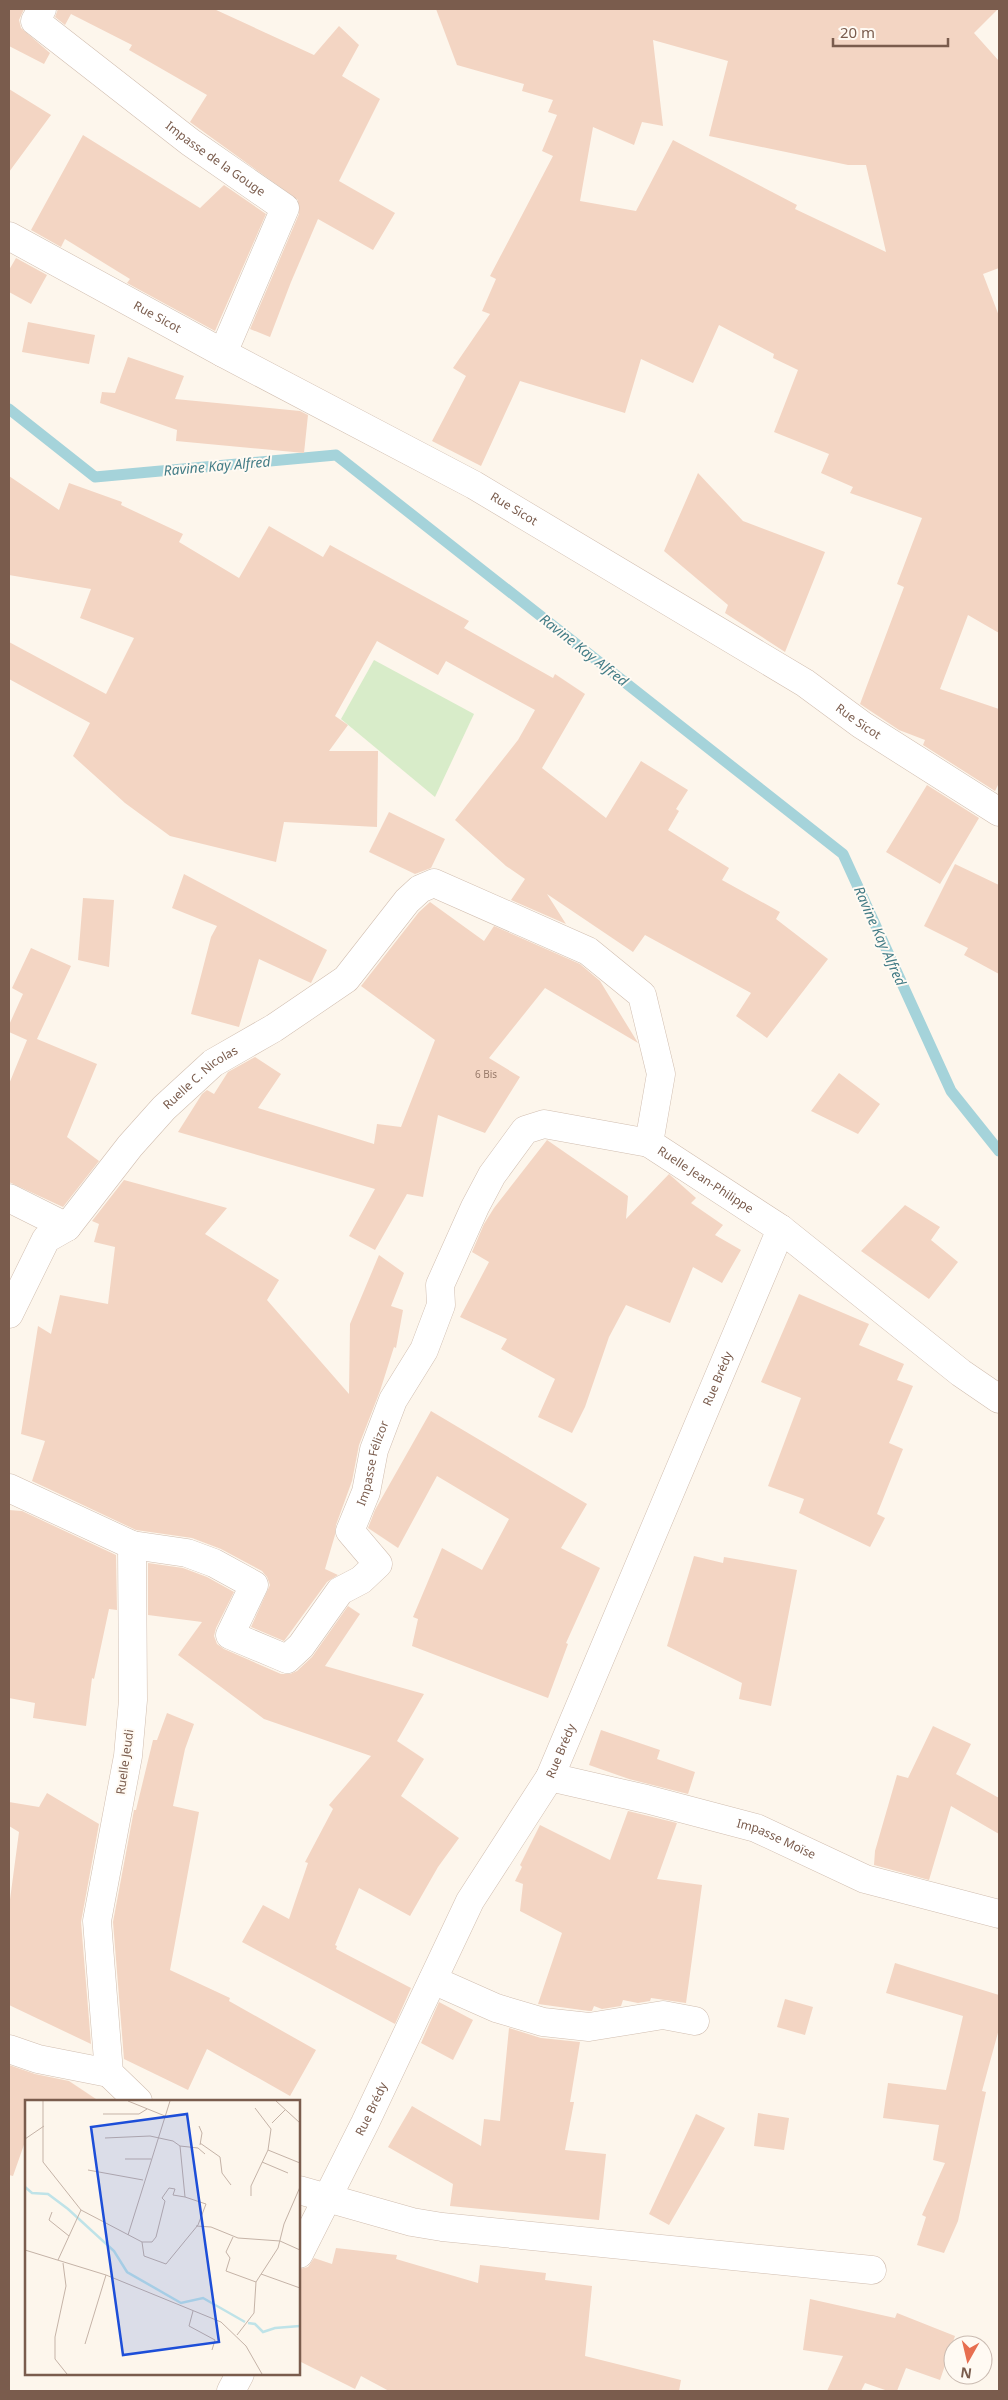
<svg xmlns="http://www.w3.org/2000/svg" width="1008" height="2400" font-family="'Noto Sans',sans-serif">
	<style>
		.green { fill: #d8ecc9 }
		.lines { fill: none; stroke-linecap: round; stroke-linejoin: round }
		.stream { stroke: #a5d3da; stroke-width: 11 }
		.building { fill: #f3d5c3; fill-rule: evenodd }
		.minor-casing { stroke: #d1beb0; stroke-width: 29 }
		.minor { stroke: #fff; stroke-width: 28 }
		.labels { text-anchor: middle; stroke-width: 4; stroke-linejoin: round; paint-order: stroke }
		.number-label { font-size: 10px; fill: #987a6a }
		.street-label { font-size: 12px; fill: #7a5c4d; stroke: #fffaf3 }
		.water-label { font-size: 14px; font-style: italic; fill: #437c86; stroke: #fffaf3 }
		.inset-river { fill: none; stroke: #bfe3e8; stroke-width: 2.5 }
		.inset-road { fill: none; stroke: #c5b3a7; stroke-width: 1 }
		.view { fill: #1d4ed8; fill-opacity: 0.15; stroke: #1d4ed8; stroke-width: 2.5 }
		.inset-edge { fill: none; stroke: #7a5c4d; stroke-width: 2.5 }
	</style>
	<rect width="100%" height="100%" fill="#fdf6ec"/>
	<path class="green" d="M374,660l100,54 -39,83 -94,-78z"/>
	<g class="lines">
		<path class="stream" d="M9,409l86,68 241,-22 507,399 108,237 48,60"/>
	</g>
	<path class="building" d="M9,9h15l-5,11 2,8 29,25 -6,11 -35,-18z
		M58,9h156l100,46 25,-29 20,19 -17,31 38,23 -41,82 56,32 -22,37 -55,-31 -27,63 -21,55 -20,-8 49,-115 -1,-14 -108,-78 17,-27 -78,-45 3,-5 -61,-31 -6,11 -10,-8z
		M436,9h562l-24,24 25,28v207l-16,6 16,42v317l-31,-18 -28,74 59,20v74l-4,8 -72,-46 2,-5 -26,-10 -39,-26 44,-117 -7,-3 25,-66 -72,-25 3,-6 -32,-14 8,-19 -55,-22 24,-62 -25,-12 1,-4 -55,-29 -26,58 -52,-24 -16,54 -105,-32 -39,85 -49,-25 34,-65 -13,-8 37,-54 -8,-3 14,-32 -6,-3 63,-120 -11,-5 15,-36 -9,-3 5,-12 -31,-9 2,-7 -67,-19zM653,40l75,21 -19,75 139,29h18l20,87 -91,-43 2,-4 -124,-65 -37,71 -56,-10 13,-74 41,18 8,-23 21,4z
		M9,89l42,26 -42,57z
		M83,135l117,73 24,-23 42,29 -51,117 -88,-48 3,-4 -65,-40 -4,8 -30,-17z
		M16,258l31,17 -16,29 -22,-12v-22z
		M28,322l67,13 -6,29 -67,-12z
		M128,357l56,19 -9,23 125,12 8,4 -4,38 -128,-12 1,-11 -77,-27 2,-11 13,1z
		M698,473l45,48 82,31 -40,100 -60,-39 3,-8 -64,-54z
		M9,476l50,34 10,-27 53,19 -1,3 62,29 -4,8 60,36 30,-52 54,31 7,-12 139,76 -5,7 89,50 2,-4 30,20 -43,74 64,50 35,-57 47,29 -12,19 3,2 -11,19 61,38 -7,12 58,32 -4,7 52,40 -61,79 -31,-22 15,-23 -106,-58 -12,17 -86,-58 19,30 -55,-24 14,-21 -19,-13 -51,-46 63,-80 17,-30 -89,-49 -8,14 -61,-34 -42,75 13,9 -19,26h49l-1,76 -93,-5 -8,40 -106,-26 -45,-33 -52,-47 17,-33 -81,-44v-37l97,52 28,-56 -54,-20 11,-29 -82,-14z
		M927,785l52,33 -39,66 -54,-32z
		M389,812l56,27 -14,29 -16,6 -46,-22z
		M955,864l44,21v89l-35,-19 4,-7 -44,-22z
		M184,874l143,76 -16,33 -52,-24 -20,68 -48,-13 20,-77 6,-11 -45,-18z
		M83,898l31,2 -5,67 -31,-7z
		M430,902l54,39 10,-15 86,38 20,17 38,62 -93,-55 -56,70 31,19 -35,56 -47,-18 -15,82 -16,-3 -32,56 -26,-14 26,-47 -197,-57 24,-38 5,-4 7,4 14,-22 27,-15 26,17 -23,34 116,36 3,-20 24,3 34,-87 -74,-54 58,-74z
		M31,948l40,18 -34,73 60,25 -30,73 32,24 -36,46 -54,-25v-98l18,-44 -18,-8v-7l14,-31 -11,-6z
		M839,1073l41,31 -22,30 -47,-23z
		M547,1140l81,56 -2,23 43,-45 27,24 -5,5 32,22 -8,10 26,15 -19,33 -29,-16 -23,56 -44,-18 -17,32 -24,70 -13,26 -34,-16 17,-38 -54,-30 6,-10 -47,-22 29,-55 -17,-10 12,-28 10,-16z
		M124,1180l103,28 -22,26 74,46 -12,20 82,94 1,-70 29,-69 25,18 -13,33 12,4 -7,38 -2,-1 -14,44 -21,54 -7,36 -16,44 -1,10 -10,34 13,6 -11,7 -43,59 -33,-14 19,-42 -3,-8 -5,-6 -41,-22 -29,-11 -56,-8 -104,-49 13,-40 -24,-7 17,-108 13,8 9,-39 48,9 7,-57 -21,-5 5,-18 -7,-3z
		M905,1205l35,22 -9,13 27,22 -29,37 -68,-48z
		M799,1294l70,30 -10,21 45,19 -7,16 16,6 -24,57 14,6 -26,65 8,4 -15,29 -71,-34 5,-14 -36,-13 33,-88 -40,-16z
		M431,1411l156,93 -26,44 39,20 -34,75 2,1 -20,54 -136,-52 6,-27 -5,-2 29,-69 40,22 27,-51 -72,-43 -39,72 -30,-20 7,-18z
		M9,1510l13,1 94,44 1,55 -8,-1 -15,70 -2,-1 -6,48 -53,-8 2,-15 -26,-5z
		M694,1556l29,7 1,-6 73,13 -26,136 -32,-7 3,-16 -75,-37z
		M148,1563l35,5 24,9 27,15 -18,36 -2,8 3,8 7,5 57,25h9l7,-3 15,-14 36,-51 12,8 -35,52 99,28 -27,47 27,18 -23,37 58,42 -21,29 -28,49 -51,-28 -24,57 2,1 -1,3 75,39 -16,36 -153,-82 21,-37 26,14 19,-56 -3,-1 28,-53 -4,-4 42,-49 -107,-37 -86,-64 24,-33 -54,-7z
		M167,1713l27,11 -9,25 -12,57 26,6 -29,158 60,28 -1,3 87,49 -26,46 -83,-47 -19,41 -64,-31 -11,-137 21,-112h2l17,-70h4z
		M933,1726l38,18 -15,30 43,24v36l-48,-28 -22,74 -55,-15 1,-14 22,-76 11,3z
		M601,1730l59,20 -3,9 38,13 -7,22 -59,-15 -40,-14z
		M47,1793l52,31 -18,98 10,122 -82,-39v-98l10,-75 -10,-6v-24l30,5z
		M628,1811l49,12 -20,56 45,6 -16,118 -35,-5 -1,3 -12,2 -15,-3 -2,6 -19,3 -8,-3 -2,5h-3l-51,-7 24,-71 -42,-22 3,-27 -8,-3 7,-14 -2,-2 20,-40 70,35z
		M895,1963l104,32v34l-17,62 4,1 -28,129 -14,32 -27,-8 9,-28 -4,-2 23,-52 -12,-3 6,-35 -56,-7 5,-35 58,7 17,-74 -77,-23z
		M785,1999l28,8 -8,28 -28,-8z
		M439,2002l34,18 -20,40 -32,-17z
		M509,2028l32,10 39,4 -10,60h4l-9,48 41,4 -7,66 -149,-14 3,-22 -65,-37 24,-41 69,40 3,-27 16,2z
		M9,2065l26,9 34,7 30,20h-73v38l-13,37 -4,-1z
		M758,2113l31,5 -5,32 -30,-4z
		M696,2114l29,14 -56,97 -20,-11z
		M336,2248l61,7 -1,4 82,24 2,-18 66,8 -1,7 47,6 -7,70 96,24 -2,11h-290l-28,-15 -6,13 -56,-28v-92l9,-2 6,-9 18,6z
		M810,2299l85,19 2,-5 58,23 -15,44 -34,-12 -9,23h-9l-23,-8 -4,8h-34l16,-35 -40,-6z"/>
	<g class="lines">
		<defs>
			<g id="minor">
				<path id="s1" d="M42,9l-7,12 155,121 95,66 -62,145"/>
				<path id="s2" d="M9,236l214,117 251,132 331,198 57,42 137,87"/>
				<path d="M9,1198l58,29"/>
				<path id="s3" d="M9,1314l37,-75 21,-12 63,-81 34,-38 49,-45 61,-35 72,-49 61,-78 13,-12 14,-6 154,68 54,44 19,79 -12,69 132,86 180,144 38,26"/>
				<path d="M9,1488l123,57 1,155 -5,56 -31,165 12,152 29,28"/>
				<path id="s4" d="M132,1545l55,8 27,10 40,22 -24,50 57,24 14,-13 39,-55 21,-11 17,-16 -28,-33 16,-39 8,-42 19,-50 31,-50 17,-45 -1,-20 35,-78 17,-32 33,-45 19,-6 105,19"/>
				<path id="s5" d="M550,1777l96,22 110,29 109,51 134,35"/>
				<path d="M433,1980l63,28 47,14 46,5 74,-12 32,6"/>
				<path d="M9,2049l29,10 71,14"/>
				<path d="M299,2190l113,32 30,5 430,43"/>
				<path id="s6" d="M299,2254l66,-131 105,-222 80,-124 231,-548"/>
				<path d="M231,2391l9,-17"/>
			</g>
		</defs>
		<use href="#minor" class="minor-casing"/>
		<use href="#minor" class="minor"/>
	</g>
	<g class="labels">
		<g class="number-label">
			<text x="486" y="1078">6 Bis</text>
		</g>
		<g class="street-label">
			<text dy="4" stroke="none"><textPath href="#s1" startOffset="241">Impasse de la Gouge</textPath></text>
			<text dy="4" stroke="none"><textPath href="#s2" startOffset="169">Rue Sicot</textPath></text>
			<text dy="4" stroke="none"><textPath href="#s2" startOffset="574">Rue Sicot</textPath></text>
			<text dy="4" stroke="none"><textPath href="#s2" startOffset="979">Rue Sicot</textPath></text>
			<text dy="4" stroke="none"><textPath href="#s3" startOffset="309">Ruelle C. Nicolas</textPath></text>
			<text dy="4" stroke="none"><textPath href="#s3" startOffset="1074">Ruelle Jean-Philippe</textPath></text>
			<text dy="4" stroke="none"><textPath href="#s6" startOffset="972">Rue Brédy</textPath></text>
			<text dy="4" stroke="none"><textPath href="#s4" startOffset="496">Impasse Félizor</textPath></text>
			<text dy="4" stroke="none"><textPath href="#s6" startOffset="568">Rue Brédy</textPath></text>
			<text transform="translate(125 1762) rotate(-82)" y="4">Ruelle Jeudi</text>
			<text dy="4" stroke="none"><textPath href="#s5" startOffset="235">Impasse Moïse</textPath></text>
			<text dy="4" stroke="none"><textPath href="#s6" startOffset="162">Rue Brédy</textPath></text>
		</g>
		<g class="water-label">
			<text transform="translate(217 466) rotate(-5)" y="5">Ravine Kay Alfred</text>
			<text transform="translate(584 650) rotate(38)" y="5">Ravine Kay Alfred</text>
			<text transform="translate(880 936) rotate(66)" y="5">Ravine Kay Alfred</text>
		</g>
	</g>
	<g transform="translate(25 2100)">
		<rect width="275" height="275" fill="#fdf6ec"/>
		<path class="inset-river" d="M0,87l7,6 16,1 20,15 46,42 13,21 54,31 22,-5 42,24M223,223l7,1 8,8 12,-4 25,-2"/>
		<path class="inset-road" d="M18,1v61l38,48 61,32 2,14 22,8 32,-39 8,-21 -21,-7 -5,-51 -7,-5 -23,-5 -45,2M103,1l37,15M251,1l24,22M78,14h36l8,-5M247,23l13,-13M174,26l3,7 -2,12M0,39l19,-13M175,43l20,14 2,16 9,12M155,46l18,2 7,6M243,50l32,13M100,59h26M237,62l26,11M63,70l55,10M226,96v-10l17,-36 3,-21 -16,-21M27,112l-3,8 20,16M171,126l15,1 27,11 42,3 20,9M103,135l42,-134M208,137l-7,15 4,6 -4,13 30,11M117,142h10l4,-5 9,-36 -3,-3 7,-10 6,1 -2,6 12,2M0,150l81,25 115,47 25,24 16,28M33,160l23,-50M38,163l3,23 -11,51v22l12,15M236,174l39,14M168,211l-4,15 26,14 -3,10M212,235l17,-22 2,-31 22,-34 6,-24 16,-37M60,244l21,-69"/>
		<path class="view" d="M162,14l32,228 -96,13 -32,-228z"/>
		<rect width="275" height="275" class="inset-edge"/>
	</g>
	<rect width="1008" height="2400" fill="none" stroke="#7a5c4d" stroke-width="20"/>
	<g transform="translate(968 2360) rotate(188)"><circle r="24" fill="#fffaf3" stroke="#cabbb1"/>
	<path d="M0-4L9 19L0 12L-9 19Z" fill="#e76f51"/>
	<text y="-8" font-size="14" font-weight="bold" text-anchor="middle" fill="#7a5c4d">N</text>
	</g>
	<path d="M833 38v8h115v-8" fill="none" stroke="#7a5c4d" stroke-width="2.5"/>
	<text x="840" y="38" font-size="15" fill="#7a5c4d" stroke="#fffaf3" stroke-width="4" paint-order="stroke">20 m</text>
</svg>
